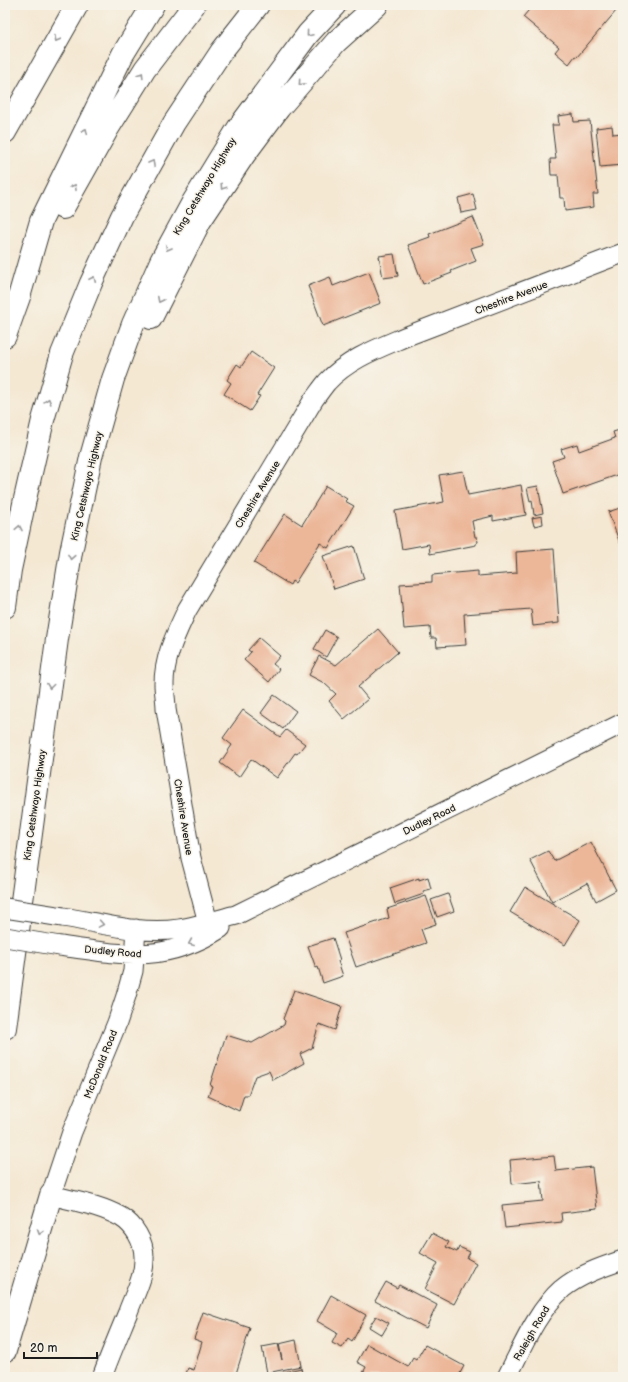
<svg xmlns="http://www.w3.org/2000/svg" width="628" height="1382" font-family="'Balsamiq Sans',sans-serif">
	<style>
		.building { fill: #ecb698 }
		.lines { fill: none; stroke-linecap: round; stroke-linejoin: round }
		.street-casing { stroke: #3c3b37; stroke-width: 21 }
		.highway-casing { stroke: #3c3b37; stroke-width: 24 }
		.street { stroke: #fff; stroke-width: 19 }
		.highway { stroke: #fff; stroke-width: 22 }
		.street-bridge-casing { stroke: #3c3b37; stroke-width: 21; stroke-linecap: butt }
		.street-bridge { stroke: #fff; stroke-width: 19 }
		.oneway { stroke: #999 }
		.labels { text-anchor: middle; stroke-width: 3; stroke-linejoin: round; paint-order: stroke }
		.street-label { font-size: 10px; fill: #1c1c1c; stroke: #f7f3e8 }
	</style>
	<rect width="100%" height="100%" fill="#f7f3e8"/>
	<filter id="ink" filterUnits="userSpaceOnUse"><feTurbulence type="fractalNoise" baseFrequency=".025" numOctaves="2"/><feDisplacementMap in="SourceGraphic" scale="8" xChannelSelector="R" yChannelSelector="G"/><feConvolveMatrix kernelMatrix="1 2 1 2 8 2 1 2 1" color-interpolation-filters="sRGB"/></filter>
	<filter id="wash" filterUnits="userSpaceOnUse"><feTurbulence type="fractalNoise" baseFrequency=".012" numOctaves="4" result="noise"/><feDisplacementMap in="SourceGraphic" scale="16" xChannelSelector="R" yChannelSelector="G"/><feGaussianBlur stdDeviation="0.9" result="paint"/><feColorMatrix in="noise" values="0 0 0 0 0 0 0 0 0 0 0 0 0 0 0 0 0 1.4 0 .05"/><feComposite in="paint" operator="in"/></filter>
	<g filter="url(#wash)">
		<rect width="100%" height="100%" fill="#f4e8d3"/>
		<g id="blocks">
			<path class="building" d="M533,5h76l7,6 -39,46 -2,-1 -6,8 -14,-12 4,-5 -36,-30z
				M573,114l1,8 16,-1 8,73h-5l1,13 -29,4 -1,-13h-4l-2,-23h-7l-1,-16h6l-4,-34h7l-1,-9z
				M612,126l1,8 10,-1v32l-23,2 -4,-39z
				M473,194l4,16 -16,3 -3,-15z
				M473,217l11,27 -13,4 5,13 -25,10 1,2 -29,11 -15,-39 22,-8 -1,-3z
				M394,254l4,22 -15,2 -4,-22z
				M369,272l12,31 -58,23 -15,-40 22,-9 3,9z
				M251,352l23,16 -17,27 3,1 -10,15 -26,-17 7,-11 -4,-3 10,-16 4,3z
				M623,429v44l-60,21 -11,-33 12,-4 -3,-8 16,-5 2,7 36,-13 -2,-6z
				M463,471l5,24 53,-10 5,30 -33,6v-5l-21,5 3,16h2l1,5 -2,1v2l-46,9 -1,-10 -27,5 -7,-38 49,-9 -5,-27z
				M326,486l21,13 -2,2 9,5 -26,42 -8,-5 -25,40 -3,-2 -2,4 -36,-22 31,-49 17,11z
				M538,486l5,27 -9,2 -2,-15 -2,1 -3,-13z
				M623,507v34l-3,2 -12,-31z
				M542,516l1,8 -9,2 -2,-8z
				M354,546l10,33 -30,10 -11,-33z
				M554,549l5,74 -26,3 -2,-17 -67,5 2,31 -29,2 -1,-9h-5l-1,-11 -26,2 -4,-45 32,-2v-7l46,-4v5l39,-3 -1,-21z
				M378,629l20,23 -40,35 10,12 -24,20 -15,-18 7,-7 -12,-11 -15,-8 10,-19 17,9z
				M325,630l12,7 -11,20 -12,-8z
				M259,638l21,18 -7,8 6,5 -10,13 -25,-22 7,-8 -3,-2z
				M274,695l22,16 -13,18 -22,-16z
				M243,710l37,27 6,-7 19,14 -8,10 -2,-1 -18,25 -26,-19 -12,18 -19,-14 12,-18 -9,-7z
				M591,842l25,48 -20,11 -9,-18 -35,19 -22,-42 18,-9 6,10z
				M428,877l3,12 -8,2 1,3 -29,10 -5,-16 29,-10v2z
				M525,887l55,33 -15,25 -55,-33z
				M448,894l6,17 -17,6 -6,-17z
				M426,896l10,28 -15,5 5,14 -70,24 -12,-34 45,-15 -2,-9z
				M333,938l7,22 -2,1 5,15 -20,7 -5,-16 -2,1 -8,-22z
				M294,990l48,16 -7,24 -16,-6 -7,24 -12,6 4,9 -31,17 -4,-9 -14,5 -7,19h-4l-5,16 -31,-15 4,-10 -2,-1 16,-50 26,8 32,-18 1,-4 -2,-2z
				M554,1156l2,15 36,-4 5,42 -36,4 1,9 -57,6 -3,-23 41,-4 -2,-20 -29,3 -2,-24z
				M432,1233l17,9 -3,5 11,5 2,-5 11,5 -3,6 9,5 -22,41 -29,-15 13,-26 -18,-10z
				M386,1282l11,6 2,-3 38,20 -11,23 -51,-27z
				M331,1295l35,20 -14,27 -4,-3 -6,9 -10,-5 5,-10 -20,-12z
				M203,1312l47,16 -15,49h-50l3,-9 6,2 8,-28 -8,-3z
				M376,1316l13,7 -7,12 -13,-8z
				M296,1340l5,26 -34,7 -5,-26 16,-3 4,16 -3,-16z
				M367,1344l41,23 5,-9 3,2 9,-15 39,21 -6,11h-15l-2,-1 -1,1h-79l5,-10 -9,-5z
				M301,1368l2,9h-35v-1z"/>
		</g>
	</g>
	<g filter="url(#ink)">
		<use href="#blocks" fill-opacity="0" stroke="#3c3b37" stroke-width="1"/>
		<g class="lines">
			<defs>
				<path id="street" d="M63,917c37,6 78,18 116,12 19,-3 38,-9 57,-14l387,-192
					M211,934l-20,-76 -25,-149c0,-9 -2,-17 -2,-25 0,-27 12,-50 23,-74l127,-211c4,-5 8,-11 13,-17 21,-23 52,-34 80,-46l216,-83
					M60,946c63,9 104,18 161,-18
					M102,1377c8,-22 17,-43 26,-65 6,-17 17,-36 16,-55 0,-16 -10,-32 -23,-40 -21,-12 -47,-16 -70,-22l21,-63 45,-109 9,-27 7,-25 3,-42
					M507,1377c15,-29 30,-66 55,-88 17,-14 40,-22 61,-29"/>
				<path id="highway" d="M5,132l72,-127
					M63,208l44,-78 38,-61 49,-64
					M151,318l49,-97 44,-66 35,-47 57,-66 41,-37
					M5,336l14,-39 22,-76 82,-167 30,-49
					M5,607l5,-37 15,-71 18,-79 19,-66 29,-71 31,-67 52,-93 47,-71 37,-47
					M5,1028l52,-389 14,-87 20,-95 22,-78 20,-55 28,-63 32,-59 46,-75 69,-93 27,-29
					M5,1351l46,-156"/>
			</defs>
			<use href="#street" class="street-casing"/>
			<use href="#highway" class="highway-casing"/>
			<use href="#street" class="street"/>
			<use href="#highway" class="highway"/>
			<defs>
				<path id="street-bridge" d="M5,908l58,9
					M5,937l55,9"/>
			</defs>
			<use href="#street-bridge" class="street-bridge-casing"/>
			<use href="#street-bridge" class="street-bridge"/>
		</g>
		<defs><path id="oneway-chevron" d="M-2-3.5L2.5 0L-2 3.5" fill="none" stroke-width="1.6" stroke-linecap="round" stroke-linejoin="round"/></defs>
		<g class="oneway">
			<use href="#oneway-chevron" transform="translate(309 34) rotate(130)"/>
			<use href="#oneway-chevron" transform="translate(57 39) rotate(120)"/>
			<use href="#oneway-chevron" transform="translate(141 75) rotate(-58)"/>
			<use href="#oneway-chevron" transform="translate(301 83) rotate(131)"/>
			<use href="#oneway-chevron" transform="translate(85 131) rotate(-64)"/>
			<use href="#oneway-chevron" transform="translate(152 163) rotate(-61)"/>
			<use href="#oneway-chevron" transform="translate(74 187) rotate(-60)"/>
			<use href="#oneway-chevron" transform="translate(223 187) rotate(124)"/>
			<use href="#oneway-chevron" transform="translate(168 248) rotate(119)"/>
			<use href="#oneway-chevron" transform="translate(93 279) rotate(-65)"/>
			<use href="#oneway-chevron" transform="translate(160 300) rotate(117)"/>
			<use href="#oneway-chevron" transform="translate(48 401) rotate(-74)"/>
			<use href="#oneway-chevron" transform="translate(19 528) rotate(-79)"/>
			<use href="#oneway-chevron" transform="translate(71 557) rotate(100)"/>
			<use href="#oneway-chevron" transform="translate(50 686) rotate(98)"/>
			<use href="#oneway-chevron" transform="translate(101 924) rotate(10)"/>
			<use href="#oneway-chevron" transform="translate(191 943) rotate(157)"/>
			<use href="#oneway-chevron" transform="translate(40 1232) rotate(107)"/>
		</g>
	</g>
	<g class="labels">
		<g class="street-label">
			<text transform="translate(204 186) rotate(-59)" y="4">King Cetshwayo Highway</text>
			<text transform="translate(511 297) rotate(-21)" y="4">Cheshire Avenue</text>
			<text transform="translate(86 486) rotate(-77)" y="4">King Cetshwayo Highway</text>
			<text transform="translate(257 494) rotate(-59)" y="4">Cheshire Avenue</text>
			<text transform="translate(34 805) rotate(-82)" y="4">King Cetshwayo Highway</text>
			<text transform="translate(184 817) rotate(81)" y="4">Cheshire Avenue</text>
			<text transform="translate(429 819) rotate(-26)" y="4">Dudley Road</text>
			<text transform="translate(113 951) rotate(5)" y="4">Dudley Road</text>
			<text transform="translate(100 1064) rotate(-68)" y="4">McDonald Road</text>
			<text transform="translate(531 1333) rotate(-60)" y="4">Raleigh Road</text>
		</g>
	</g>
	<rect width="628" height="1382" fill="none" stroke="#f7f3e8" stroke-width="20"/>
	<path d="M24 1352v6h73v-6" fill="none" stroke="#1c1c1c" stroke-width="2"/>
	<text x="30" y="1352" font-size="12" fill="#1c1c1c" stroke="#f7f3e8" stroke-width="3" paint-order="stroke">20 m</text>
</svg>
